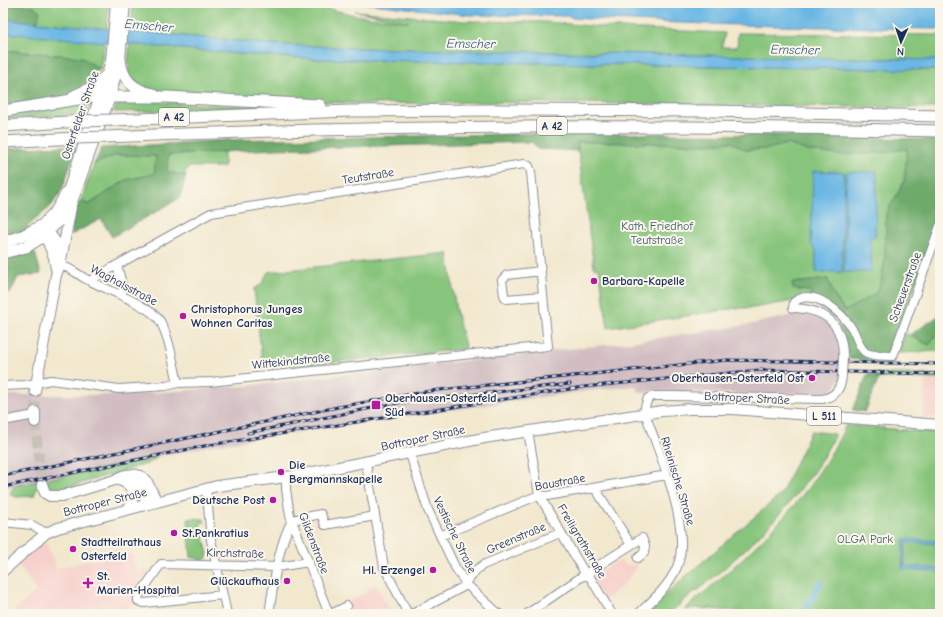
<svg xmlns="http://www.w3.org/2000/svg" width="943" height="617" font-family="'Comic Neue',sans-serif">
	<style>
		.built { fill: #f7d0cb }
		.industrial { fill: #d2bec2 }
		.green { fill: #88c57b; stroke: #527a6c }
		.forest { fill: #6eaa6b; stroke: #446c64 }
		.water { fill: #6bb7e4; stroke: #4373a1 }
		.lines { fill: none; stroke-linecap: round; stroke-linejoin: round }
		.canal { stroke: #6bb7e4; stroke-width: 5.5 }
		.major-tunnel { stroke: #c7c3b8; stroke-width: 10; stroke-dasharray: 10 5; stroke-linecap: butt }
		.minor-casing { stroke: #868c96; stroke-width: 10 }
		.major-casing { stroke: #868c96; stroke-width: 12 }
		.highway-casing { stroke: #868c96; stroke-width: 13 }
		.minor { stroke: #fff; stroke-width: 8 }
		.major { stroke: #fff; stroke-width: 10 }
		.highway { stroke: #fff; stroke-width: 11 }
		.rail-casing { stroke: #1b2f5e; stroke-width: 3 }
		.rail { stroke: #fbf7ec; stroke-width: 1.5; stroke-dasharray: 4.5; stroke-linecap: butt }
		.minor-bridge-casing { stroke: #868c96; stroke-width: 10; stroke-linecap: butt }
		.highway-bridge-casing { stroke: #868c96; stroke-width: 13; stroke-linecap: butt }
		.minor-bridge { stroke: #fff; stroke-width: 8 }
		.highway-bridge { stroke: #fff; stroke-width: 11 }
		.poi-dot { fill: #b5179e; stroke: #fbf7ec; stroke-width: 1.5 }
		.labels { text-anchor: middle; stroke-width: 4; stroke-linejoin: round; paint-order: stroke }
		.shield { fill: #fbf7ec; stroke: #5e6b89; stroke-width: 1 }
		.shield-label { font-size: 11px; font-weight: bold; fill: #1b2f5e }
		.street-label { font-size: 12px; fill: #1b2f5e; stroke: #fbf7ec }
		.park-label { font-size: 12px; fill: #3c5c67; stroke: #fbf7ec }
		.poi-label { font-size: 12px; font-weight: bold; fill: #1b2f5e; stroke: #fbf7ec; text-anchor: start }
		.water-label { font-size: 13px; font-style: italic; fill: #335886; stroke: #fbf7ec }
	</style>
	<rect width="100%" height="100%" fill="#fbf7ec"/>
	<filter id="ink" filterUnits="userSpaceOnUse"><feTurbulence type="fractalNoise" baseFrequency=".025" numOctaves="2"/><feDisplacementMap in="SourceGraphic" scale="8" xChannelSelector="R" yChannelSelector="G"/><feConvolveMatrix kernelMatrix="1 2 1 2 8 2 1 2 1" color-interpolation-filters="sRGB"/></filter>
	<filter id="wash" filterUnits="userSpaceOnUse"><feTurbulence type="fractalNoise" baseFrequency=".012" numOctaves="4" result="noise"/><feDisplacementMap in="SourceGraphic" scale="16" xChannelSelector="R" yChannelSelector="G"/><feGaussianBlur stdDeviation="0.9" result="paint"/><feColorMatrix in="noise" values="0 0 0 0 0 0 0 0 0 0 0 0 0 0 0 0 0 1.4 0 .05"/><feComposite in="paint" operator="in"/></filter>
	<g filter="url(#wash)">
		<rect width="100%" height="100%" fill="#f2e8ce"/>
		<path class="built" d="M926,378l14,1v39l-17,-1z
			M46,542l11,26 30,-7 45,-7 5,17 13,-2v6l-25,39h-114l25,-23 -18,-27z
			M620,560l6,5h12l-15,21 -19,14 -14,-23z
			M376,585l15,28 -49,1 -4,-8 29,-14v-3z"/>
		<path class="industrial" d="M801,313l13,2 8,4 9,8 7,9 4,39 -10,17 -77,2 -94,-3 -21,2 -5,-7 -55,6 -224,31 -143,22 -210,44v-94h121l121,-9 393,-45 115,-17z"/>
		<path class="green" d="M3,3h106l-2,26 -104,-10z
			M133,3l108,3 20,-2 69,5 24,6 55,7 -54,-11 109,10 84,1 52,5 125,6 -3,14h15l1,-14 202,2v25l-588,-12 -84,-4 -137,-13z
			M3,33l102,8 -5,28 -19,-12 -78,-7z
			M130,44l111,10 73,5 626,11v38l-458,-6 -113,2 -201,-10 -18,-3 -21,-13 -1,-16z
			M118,100l161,8 -165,4z
			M91,103l-3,9 -9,2 -76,5v-6z
			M577,142l130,2 24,-2 15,8 21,-1 20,-5 21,7 28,3 89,-7 -19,17 -2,18 -18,32 -1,45 -4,23 -6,12 -30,17 -12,-17 -5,-15 -36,4 1,6 15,2 7,6 -62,11h-16l-129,20 -9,-60h-5z
			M224,152v15h-34l-5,4 1,5 -19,-4 1,-17z
			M116,155l40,1 -2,18 -28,6 -38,25 -7,-5 13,-36z
			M448,253l8,58 10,38 -203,20 -9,-80 8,-5 6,-12z
			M940,330v21l-42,2 7,-20 24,12z
			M869,373l71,2v4l-61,-1 -12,-3z
			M846,425l94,8v181h-162l-83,-6 -11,2c65,-56 125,-106 162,-185z
			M811,431l24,3c-7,14 -14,28 -23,40 -34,47 -72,82 -116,118l-1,-1 -26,23h-23l23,-23 112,-97z
			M157,457l-8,6 -90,27h-5l-8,-7 3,-4z
			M39,481l-5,15 -18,1 -6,-3 4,-8z
			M194,518l10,1 1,3 -5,1 8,31 -2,5 -4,1v2l-4,-3 -7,-2 -3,-38z"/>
		<path class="forest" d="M3,5l29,1 8,5 -3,11 -34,-3z
			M3,50l78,7 19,12 -16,17 -15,10 -66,10z
			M562,133l222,2 156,5v76l-33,92 -21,53 -36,-2 -13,-40 -20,-15 -2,-7 -7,-6 -15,-2 -1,-6 36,-4 5,15 12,17 30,-17 6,-12 4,-23 1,-45 18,-32 3,-33 -27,4 -41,2 -31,-4 -21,-7 -20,5 -21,1 -15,-8 -24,2 -129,-2v9l-40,-2 -6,-7 -257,7 -107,6 -1,17 19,4 -6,22 -68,39 -11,-18 -30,16 4,-25 6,-10 7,5 38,-25 28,-6 2,-18 -40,-1 -22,9 8,-16 125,-8z
			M64,146l12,1 -12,37 -6,12 -7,10 -24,21v4l-24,8v-90z
			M35,252l6,22 -23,3 -8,17 -7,-5v-30z
			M940,315v15l-11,15 -19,-10z
			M867,375l12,3 -14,34 -12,-2z"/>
		<path class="water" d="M362,3h578v26c-123,-2 -245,-4 -368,-11l-1,-2 -100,-1z
			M3,19l265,25 84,4 588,12v10l-626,-11 -73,-5 -238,-21z
			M813,171l31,1 -2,100h-26v-21l-5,-7z
			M846,172h31l-2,64 -6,2 2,9v25h-27z
			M904,539l36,2v3l-34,-2 -2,24 36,3v3l-38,-3z"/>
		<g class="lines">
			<path class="canal" d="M803,614l17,-31"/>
		</g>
	</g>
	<g filter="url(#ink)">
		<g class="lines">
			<path class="major-tunnel" d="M35,412v-21
				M35,422l7,62"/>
			<defs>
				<path id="minor" d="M60,265c11,3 17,9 26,14 19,10 64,26 74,42 10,18 13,42 18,62
					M541,271l-34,4 -5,5 2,15 2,4 37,-3
					M91,281l3,-3 23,-13
					M843,357c0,-34 -18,-48 -50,-49l1,-6c20,-16 49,12 59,28 4,7 5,16 12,22 7,5 19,3 28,4l47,-130
					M3,386l22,-1 26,-5 68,9 47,-3 12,-3 32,-1 338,-36 -17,-174 -2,-6 -5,-2 -313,49 -94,52 6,23 -1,8
					M3,421l32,-6
					M528,431l11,64 47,80 4,2 22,37
					M410,454l18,56 27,57 11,17 33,30
					M366,463l18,104 24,47
					M286,477v12l4,27 39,98
					M595,488l36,57
					M204,489l3,6 4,45 16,74
					M292,520l29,-6 4,11 50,-9
					M3,522l29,3 14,8
					M440,536l99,-41 8,1 120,-21
					M223,595l-79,8 -6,-2v-4l23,-33 116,3 32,-5
					M269,614c5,-31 8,-65 23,-94
					M331,614l16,-8
					M406,614l8,-1 49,-26 13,-17 7,-5 77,-32
					M527,614l63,-43 52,-33 3,8 -1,7 -6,5
					M638,614c15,-14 31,-28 39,-47 16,-38 -19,-116 -32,-154v-6l3,-9 6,-2h19l149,3c13,-2 19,-10 20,-23"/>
				<path id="major" d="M41,226l15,-16 13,-22 36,-107 6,-20 5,-58
					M45,228l11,14 5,15
					M43,230l11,27 2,12
					M45,235l16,-16 11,-17 38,-105 10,-38 5,-56
					M35,391l21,-116 4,-10 11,-58
					M35,412v10
					M123,479c17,1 19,12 24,25
					M119,480c16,5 16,16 10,29
					M42,484l3,9 5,3h12l53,-16c9,-7 22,-8 31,0l11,22
					M3,571l43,-38 12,-5 159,-42 77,-10 190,-38 178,-27 28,-2h42l208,16"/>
				<path id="highway" d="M120,59c2,21 13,31 33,35
					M74,96l19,-9 14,-12
					M3,111l88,-14h76l153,8
					M112,120l238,-9 142,-1 221,1 227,5
					M3,126l80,-5
					M106,137c278,-12 556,-13 834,-6
					M3,142l74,-4
					M3,242l19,-6 19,-10
					M3,253l23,-6 19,-12"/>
			</defs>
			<use href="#minor" class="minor-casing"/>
			<use href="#major" class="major-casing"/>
			<use href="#highway" class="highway-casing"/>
			<use href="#minor" class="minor"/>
			<use href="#major" class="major"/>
			<use href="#highway" class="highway"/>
			<defs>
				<path id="rail" d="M248,433l149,-30 173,-19
					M3,476l335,-69 92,-16 297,-31 213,4
					M3,487l206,-42 374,-58 177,-17 180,4"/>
			</defs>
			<use href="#rail" class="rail-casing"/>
			<use href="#rail" class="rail"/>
			<defs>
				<path id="minor-bridge" d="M842,376l1,-19"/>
				<path id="highway-bridge" d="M83,121l29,-1
					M77,138l29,-1"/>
			</defs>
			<use href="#minor-bridge" class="minor-bridge-casing"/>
			<use href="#highway-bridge" class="highway-bridge-casing"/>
			<use href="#minor-bridge" class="minor-bridge"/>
			<use href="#highway-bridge" class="highway-bridge"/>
		</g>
	</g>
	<g class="poi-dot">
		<circle cx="594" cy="281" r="4"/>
		<circle cx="183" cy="316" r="4"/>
		<circle cx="812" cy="378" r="4"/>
		<rect x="371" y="400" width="10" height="10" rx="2"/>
		<circle cx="281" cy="472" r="4"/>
		<circle cx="273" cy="500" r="4"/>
		<circle cx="174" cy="533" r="4"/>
		<circle cx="73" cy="549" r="4"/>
		<circle cx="433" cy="570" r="4"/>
		<circle cx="287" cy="581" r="4"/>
		<path d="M86 577h4v4h4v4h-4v4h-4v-4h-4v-4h4z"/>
	</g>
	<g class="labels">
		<g class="shield">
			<rect x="159" y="108" width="30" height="18" rx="3"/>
			<rect x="537" y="117" width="30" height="18" rx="3"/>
			<rect x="807" y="407" width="34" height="18" rx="3"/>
		</g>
		<g class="shield-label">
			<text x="174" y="121">A 42</text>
			<text x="552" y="130">A 42</text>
			<text x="824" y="420">L 511</text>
		</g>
		<g class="street-label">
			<text transform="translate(80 115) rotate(-71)" y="4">Osterfelder Straße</text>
			<text transform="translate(368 176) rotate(-9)" y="4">Teutstraße</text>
			<text transform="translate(124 285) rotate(28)" y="4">Waghalsstraße</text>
			<text transform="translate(905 287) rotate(-70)" y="4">Scheuerstraße</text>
			<text transform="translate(291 361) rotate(-6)" y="4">Wittekindstraße</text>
			<text transform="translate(747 398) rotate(3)" y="4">Bottroper Straße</text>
			<text transform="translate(423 438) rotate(-12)" y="4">Bottroper Straße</text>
			<text transform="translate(678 481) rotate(73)" y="4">Rheinische Straße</text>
			<text transform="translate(560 482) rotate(-10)" y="4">Baustraße</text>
			<text transform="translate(105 502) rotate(-14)" y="4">Bottroper Straße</text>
			<text transform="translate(455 535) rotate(64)" y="4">Vestische Straße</text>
			<text transform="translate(516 538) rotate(-23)" y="4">Greenstraße</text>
			<text transform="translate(582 541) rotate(59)" y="4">Freiligrathstraße</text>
			<text transform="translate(314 543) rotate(69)" y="4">Gildenstraße</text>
			<text transform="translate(235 553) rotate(1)" y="4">Kirchstraße</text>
		</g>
		<g class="park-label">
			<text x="657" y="230">Kath. Friedhof<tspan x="657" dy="14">Teutstraße</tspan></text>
			<text x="865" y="543">OLGA Park</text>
		</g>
		<g class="poi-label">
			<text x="602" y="285">Barbara-Kapelle</text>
			<text x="191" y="313">Christophorus Junges<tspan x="191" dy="14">Wohnen Caritas</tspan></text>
			<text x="804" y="382" text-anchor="end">Oberhausen-Osterfeld Ost</text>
			<text x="385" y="402">Oberhausen-Osterfeld<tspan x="385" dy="14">Süd</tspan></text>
			<text x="289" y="469">Die<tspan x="289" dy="14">Bergmannskapelle</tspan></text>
			<text x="265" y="504" text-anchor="end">Deutsche Post</text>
			<text x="182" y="537">St.Pankratius</text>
			<text x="81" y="546">Stadtteilrathaus<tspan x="81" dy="14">Osterfeld</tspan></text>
			<text x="425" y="574" text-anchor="end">Hl. Erzengel</text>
			<text x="97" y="580">St.<tspan x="97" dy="14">Marien-Hospital</tspan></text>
			<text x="279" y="585" text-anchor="end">Glückaufhaus</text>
		</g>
		<g class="water-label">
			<text transform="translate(149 25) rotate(5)" y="5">Emscher</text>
			<text transform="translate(471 43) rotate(1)" y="5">Emscher</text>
			<text transform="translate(795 49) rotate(1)" y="5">Emscher</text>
		</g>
	</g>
	<rect width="943" height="617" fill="none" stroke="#fbf7ec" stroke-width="16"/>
	<g transform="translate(901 42) rotate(183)" stroke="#fbf7ec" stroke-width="3" paint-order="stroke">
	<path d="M0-3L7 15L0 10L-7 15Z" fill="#1b2f5e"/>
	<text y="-6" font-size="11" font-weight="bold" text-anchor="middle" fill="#1b2f5e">N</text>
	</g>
</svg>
